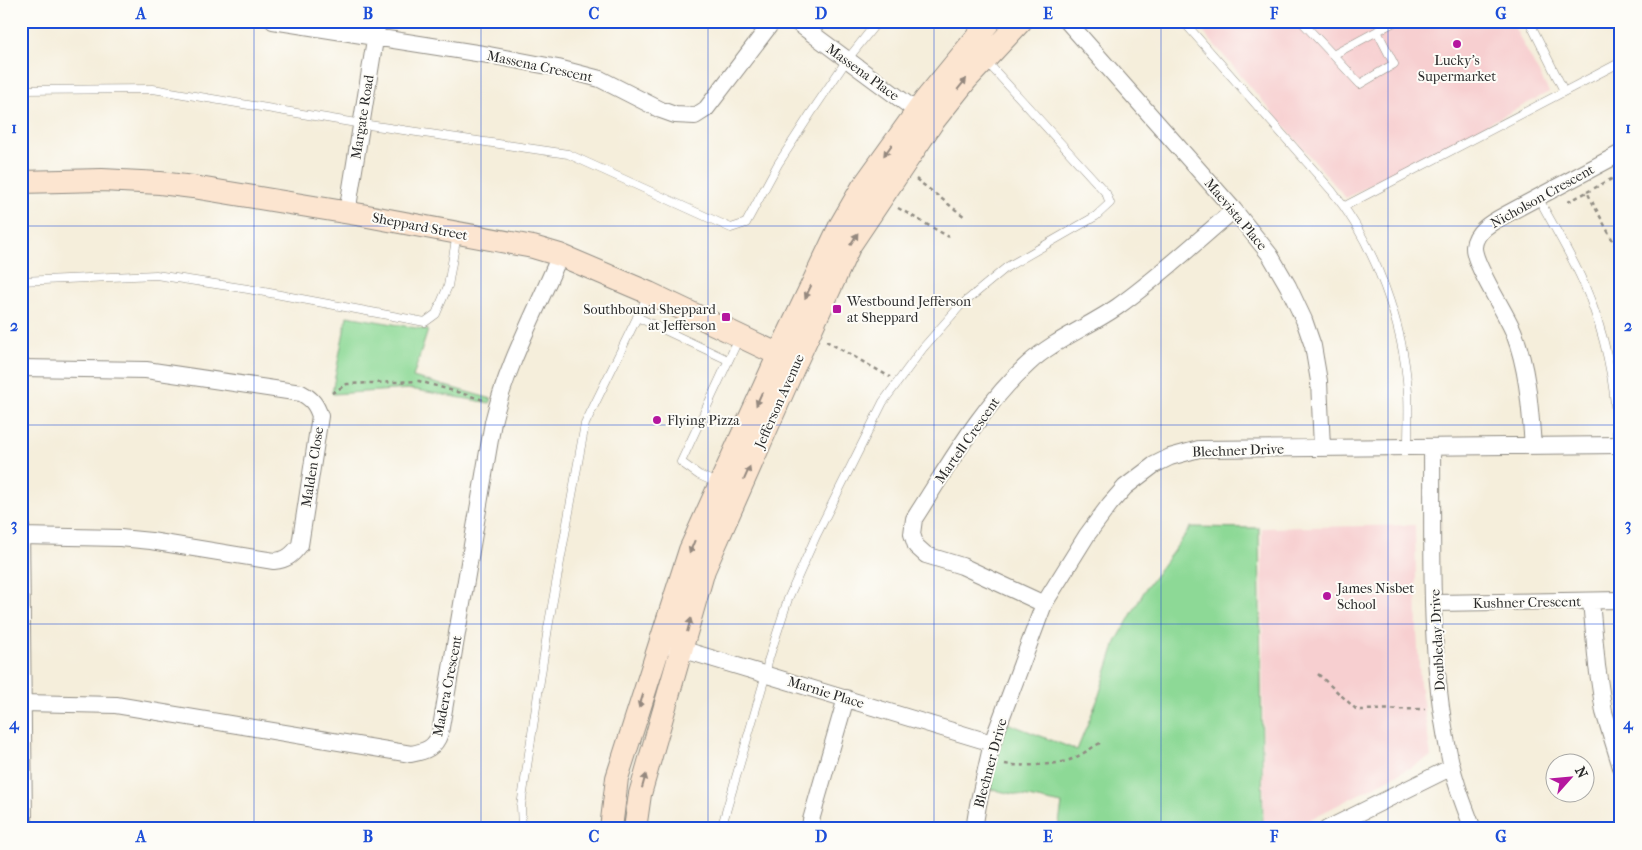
<svg xmlns="http://www.w3.org/2000/svg" width="1642" height="850" font-family="'IM FELL French Canon',serif">
	<style>
		.built { fill: #f7cfd0 }
		.green { fill: #8dd996; stroke: #5c8260 }
		.lines { fill: none; stroke-linecap: round; stroke-linejoin: round }
		.lane-casing { stroke: #908c83; stroke-width: 9 }
		.street-casing { stroke: #908c83; stroke-width: 18 }
		.secondary-casing { stroke: #908c83; stroke-width: 24 }
		.path { stroke: #908c83; stroke-width: 2.5; stroke-dasharray: 4 4; stroke-linecap: butt }
		.lane { stroke: #fff; stroke-width: 8 }
		.street { stroke: #fff; stroke-width: 16 }
		.secondary { stroke: #fce5d0; stroke-width: 22 }
		.oneway { fill: #94887e }
		.grid { fill: none; stroke: #1d4ed8; stroke-width: 1; stroke-opacity: 0.55 }
		.poi-dot { fill: #b5179e; stroke: #fdfcf7; stroke-width: 2 }
		.labels { text-anchor: middle; stroke-width: 4; stroke-linejoin: round; paint-order: stroke }
		.poi-label { font-size: 14px; fill: #2b2b2b; stroke: #fdfcf7; text-anchor: start }
		.street-label { font-size: 14px; fill: #2b2b2b; stroke: #fdfcf7 }
		.neatline { fill: none; stroke: #1d4ed8; stroke-width: 2 }
		.grid-label { font-size: 16px; text-anchor: middle; font-weight: bold; fill: #1d4ed8 }
	</style>
	<rect width="100%" height="100%" fill="#fdfcf7"/>
	<filter id="ink" filterUnits="userSpaceOnUse"><feTurbulence type="fractalNoise" baseFrequency=".02" numOctaves="2"/><feDisplacementMap in="SourceGraphic" scale="10" xChannelSelector="R" yChannelSelector="G"/><feConvolveMatrix kernelMatrix="1 2 1 2 8 2 1 2 1" color-interpolation-filters="sRGB"/></filter>
	<filter id="wash" filterUnits="userSpaceOnUse"><feTurbulence type="fractalNoise" baseFrequency=".0096" numOctaves="4" result="noise"/><feDisplacementMap in="SourceGraphic" scale="20" xChannelSelector="R" yChannelSelector="G"/><feGaussianBlur stdDeviation="1.12" result="paint"/><feColorMatrix in="noise" values="0 0 0 0 0 0 0 0 0 0 0 0 0 0 0 0 0 1.4 0 .05"/><feComposite in="paint" operator="in"/></filter>
	<g filter="url(#wash)">
		<rect width="100%" height="100%" fill="#f5eedb"/>
		<path class="built" d="M1194,21h317l38,71 -203,106z
			M1415,525l2,106 3,52 11,74 -140,72h-27l-2,-301z"/>
		<path class="green" d="M347,316l81,14 -15,47 79,22 -2,4 -80,-14 -77,5 -1,-2z
			M1191,527l68,1 4,301h-205l4,-25 -73,-15 18,-66 70,27 20,-49 19,-59 30,-54z"/>
	</g>
	<g filter="url(#ink)">
		<g class="lines">
			<defs>
				<path id="lane" d="M1183,21l149,170c43,53 72,134 76,202 1,18 0,36 0,54
					M1301,21l32,34 63,-34
					M1529,21l35,70
					M1333,55l27,29 34,-20 -17,-33
					M21,90l132,-1 209,35 206,30 163,74 15,-5 32,-59 33,-51 36,-53 31,-39
					M1538,197c19,36 42,72 55,110 16,44 24,91 24,138
					M1345,206l276,-144
					M21,281l135,-6 92,14 177,33 11,-8 12,-28 9,-52
					M637,317l91,43
					M719,484l-20,-9 -18,-13 58,-124
					M522,829l-1,-23 27,-178 37,-204 63,-129
					M723,829v-7l43,-148 2,-13 20,-62 28,-63 67,-134 40,-54 37,-42 47,-39 89,-51 14,-13 -4,-10 -119,-131"/>
				<path id="street" d="M273,21l216,34 69,13 42,11 61,31 14,5 20,1 11,-7 67,-88
					M795,21l131,97
					M1067,21l167,189 36,45 18,31 16,34 9,26 6,35 3,67
					M347,213l31,-192
					M21,368l125,2 155,23c11,6 15,11 19,23l-20,129c-8,10 -13,15 -26,16l-123,-20 -31,-3 -99,-2
					M1533,446c-3,-38 -5,-76 -19,-113 -7,-19 -41,-69 -40,-86 1,-16 18,-25 31,-32l116,-62
					M1432,447c1,100 -4,203 16,302 5,28 15,54 25,80
					M21,526l3,303
					M1591,601l6,65 7,46 17,55
					M1434,603l187,-3
					M1044,604l-82,-38 -36,-11 -10,-9 -4,-12 2,-15c35,-54 66,-111 114,-155 26,-24 60,-37 89,-57 41,-29 78,-64 117,-97
					M671,646l321,97
					M23,703l93,2 295,49c15,-3 24,-6 29,-21l53,-311c14,-58 44,-112 67,-167
					M810,829l1,-9 35,-122
					M974,829l4,-24 14,-62 52,-139 43,-69 23,-31 15,-17 29,-22 16,-8 29,-8 422,-4
					M1327,829l125,-62"/>
				<path id="secondary" d="M21,182l81,-2 58,3 33,4 169,28 171,32 27,8 89,38 143,68
					M611,829l6,-51 73,-228 89,-196 61,-128 22,-38 64,-89 64,-78
					M635,829l5,-35 64,-224 92,-208 54,-117 82,-122 35,-44 54,-58"/>
			</defs>
			<use href="#lane" class="lane-casing"/>
			<use href="#street" class="street-casing"/>
			<use href="#secondary" class="secondary-casing"/>
			<path class="path" d="M916,179l49,38
				M1587,192l34,-18
				M1568,202l19,-10 34,64
				M898,208l51,29
				M826,341l64,36
				M332,393l15,-9 72,-3 65,19
				M1318,674l39,36 68,-1
				M1005,764c13,3 54,1 67,-5 10,-4 19,-11 28,-16"/>
			<use href="#lane" class="lane"/>
			<use href="#street" class="street"/>
			<use href="#secondary" class="secondary"/>
		</g>
		<defs><path id="oneway-solid" d="M-6-.8H1V-3.2L6.5 0L1 3.2V.8H-6Z" transform="scale(1.25)"/></defs>
		<g class="oneway">
			<use href="#oneway-solid" transform="translate(962 84) rotate(-51)"/>
			<use href="#oneway-solid" transform="translate(888 150) rotate(126)"/>
			<use href="#oneway-solid" transform="translate(854 239) rotate(-57)"/>
			<use href="#oneway-solid" transform="translate(808 292) rotate(116)"/>
			<use href="#oneway-solid" transform="translate(759 399) rotate(114)"/>
			<use href="#oneway-solid" transform="translate(747 473) rotate(-66)"/>
			<use href="#oneway-solid" transform="translate(692 547) rotate(112)"/>
			<use href="#oneway-solid" transform="translate(689 625) rotate(-75)"/>
			<use href="#oneway-solid" transform="translate(641 701) rotate(108)"/>
			<use href="#oneway-solid" transform="translate(644 781) rotate(-74)"/>
		</g>
	</g>
	<path class="grid" d="M254,21v808M481,21v808M708,21v808M934,21v808M1161,21v808M1388,21v808M21,226h1600M21,425h1600M21,624h1600"/>
	<g class="poi-dot">
		<circle cx="1457" cy="44" r="5"/>
		<rect x="832" y="304" width="10" height="10" rx="2.5"/>
		<rect x="721" y="312" width="10" height="10" rx="2.5"/>
		<circle cx="657" cy="420" r="5"/>
		<circle cx="1327" cy="596" r="5"/>
	</g>
	<g class="labels">
		<g class="poi-label">
			<text x="1457" y="65" text-anchor="middle">Lucky's<tspan x="1457" dy="16">Supermarket</tspan></text>
			<text x="847" y="306">Westbound Jefferson<tspan x="847" dy="16">at Sheppard</tspan></text>
			<text x="716" y="314" text-anchor="end">Southbound Sheppard<tspan x="716" dy="16">at Jefferson</tspan></text>
			<text x="667" y="425">Flying Pizza</text>
			<text x="1337" y="593">James Nisbet<tspan x="1337" dy="16">School</tspan></text>
		</g>
		<g class="street-label">
			<text transform="translate(540 66) rotate(12)" y="5">Massena Crescent</text>
			<text transform="translate(863 72) rotate(36)" y="5">Massena Place</text>
			<text transform="translate(362 117) rotate(-81)" y="5">Margate Road</text>
			<text transform="translate(1542 196) rotate(-29)" y="5">Nicholson Crescent</text>
			<text transform="translate(1236 214) rotate(50)" y="5">Maevista Place</text>
			<text transform="translate(420 226) rotate(11)" y="5">Sheppard Street</text>
			<text transform="translate(779 401) rotate(-66)" y="5">Jefferson Avenue</text>
			<text transform="translate(967 440) rotate(-55)" y="5">Martell Crescent</text>
			<text transform="translate(1238 450) rotate(-2)" y="5">Blechner Drive</text>
			<text transform="translate(312 467) rotate(-81)" y="5">Malden Close</text>
			<text transform="translate(1527 602) rotate(-1)" y="5">Kushner Crescent</text>
			<text transform="translate(1437 640) rotate(-93)" y="5">Doubleday Drive</text>
			<text transform="translate(447 686) rotate(-79)" y="5">Madera Crescent</text>
			<text transform="translate(826 692) rotate(17)" y="5">Marnie Place</text>
			<text transform="translate(990 763) rotate(-75)" y="5">Blechner Drive</text>
		</g>
	</g>
	<rect width="1642" height="850" fill="none" stroke="#fdfcf7" stroke-width="55"/>
	<g transform="translate(1570 778) rotate(63)"><circle r="24" fill="#fdfcf7" stroke="#a9a8a5"/>
	<path d="M0-4L9 19L0 12L-9 19Z" fill="#b5179e"/>
	<text y="-8" font-size="14" font-weight="bold" text-anchor="middle" fill="#2b2b2b">N</text>
	</g>
	<rect x="28" y="28" width="1586" height="794" class="neatline"/>
	<g class="grid-label">
		<text x="141" y="19">A</text>
		<text x="368" y="19">B</text>
		<text x="594" y="19">C</text>
		<text x="821" y="19">D</text>
		<text x="1048" y="19">E</text>
		<text x="1274" y="19">F</text>
		<text x="1501" y="19">G</text>
		<text x="14" y="133">1</text>
		<text x="1628" y="133">1</text>
		<text x="14" y="331">2</text>
		<text x="1628" y="331">2</text>
		<text x="14" y="530">3</text>
		<text x="1628" y="530">3</text>
		<text x="14" y="729">4</text>
		<text x="1628" y="729">4</text>
		<text x="141" y="842">A</text>
		<text x="368" y="842">B</text>
		<text x="594" y="842">C</text>
		<text x="821" y="842">D</text>
		<text x="1048" y="842">E</text>
		<text x="1274" y="842">F</text>
		<text x="1501" y="842">G</text>
	</g>
</svg>
